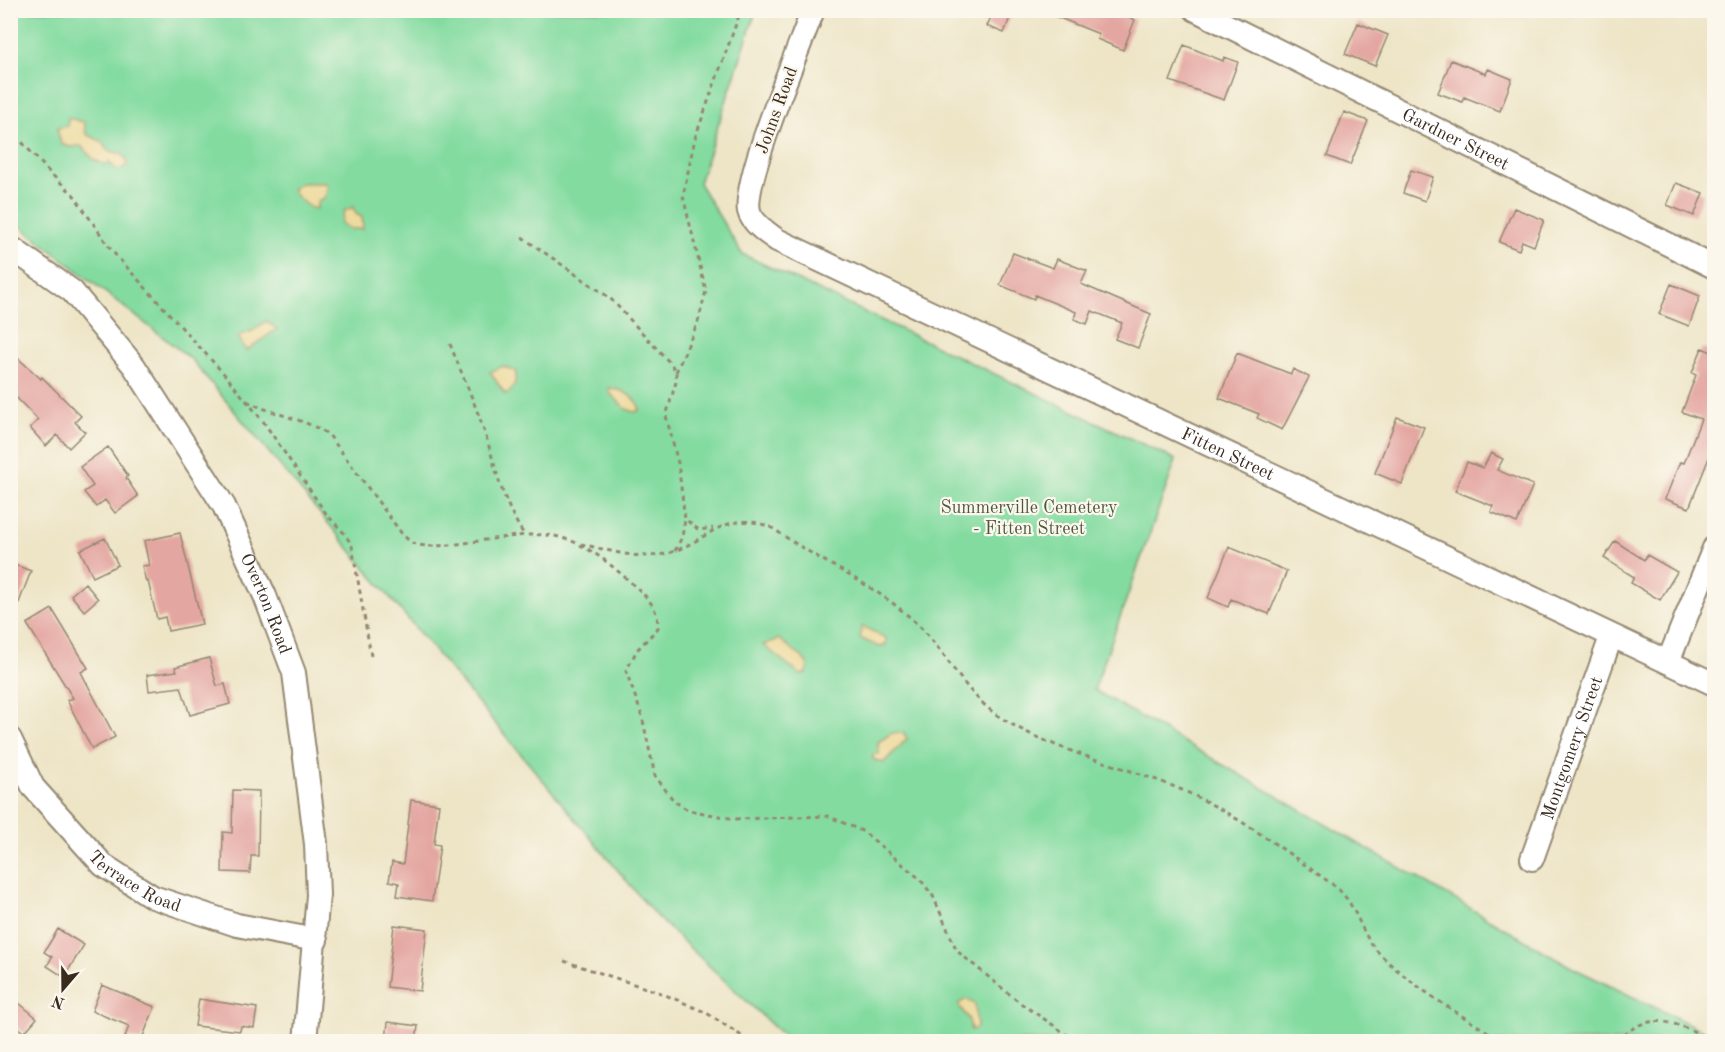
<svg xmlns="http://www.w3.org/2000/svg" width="1725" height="1052" font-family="'Old Standard TT',serif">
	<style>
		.green { fill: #83dba0; stroke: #5f825f; stroke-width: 1.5 }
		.sand { fill: #eeda9e; stroke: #94825e; stroke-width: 1.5 }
		.building { fill: #e4a6a1 }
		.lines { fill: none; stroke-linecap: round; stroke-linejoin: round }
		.minor-casing { stroke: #948872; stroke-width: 26 }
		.path { stroke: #948872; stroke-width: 3; stroke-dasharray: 4.5 4.5; stroke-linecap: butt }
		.minor { stroke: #fff; stroke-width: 22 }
		.labels { text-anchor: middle; stroke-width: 4.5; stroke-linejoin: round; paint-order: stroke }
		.street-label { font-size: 18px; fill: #3b2a1e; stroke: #fbf7ec }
		.park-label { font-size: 18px; fill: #4d563e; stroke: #fbf7ec }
	</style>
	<rect width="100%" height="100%" fill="#fbf7ec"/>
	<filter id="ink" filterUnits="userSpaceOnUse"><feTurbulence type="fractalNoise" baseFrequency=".0167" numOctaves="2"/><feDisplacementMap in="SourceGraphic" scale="12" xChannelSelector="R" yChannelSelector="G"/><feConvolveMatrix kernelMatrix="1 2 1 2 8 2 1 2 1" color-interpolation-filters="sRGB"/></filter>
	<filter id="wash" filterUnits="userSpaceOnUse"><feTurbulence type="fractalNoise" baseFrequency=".008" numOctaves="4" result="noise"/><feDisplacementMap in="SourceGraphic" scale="24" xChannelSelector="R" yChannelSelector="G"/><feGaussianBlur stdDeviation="1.35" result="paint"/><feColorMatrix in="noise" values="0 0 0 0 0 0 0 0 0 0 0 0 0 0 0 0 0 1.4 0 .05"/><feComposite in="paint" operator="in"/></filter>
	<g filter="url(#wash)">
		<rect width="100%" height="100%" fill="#eee5c7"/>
		<path class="green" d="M10,11h746l-57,172 43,71 434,206 -82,230 477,277 143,69v5h-925l-133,-125 -465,-557 -180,-140z"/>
		<path class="sand" d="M68,118l16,4 2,12 15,7 6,9 15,4 6,8 -1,3 -7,5 -5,-1 -6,-7 -4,3 -11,-5 -13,-14 -11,1 -9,-3 -4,-16 11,-2z
			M301,183h25l2,4 -4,12 -7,3v7c-8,0 -22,-12 -25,-20z
			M353,207l3,7 6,3 1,12h-13l-9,-6 3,-12z
			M266,321l11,8 -31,22 -8,-15 14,-5z
			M503,366l13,6c0,9 -2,19 -11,22l-15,-22z
			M609,388c13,1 28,9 31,22l-5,2 -9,-3 -17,-17z
			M862,626l24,12v7l-7,2 -19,-9z
			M779,639l24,19 5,7 -2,8 -5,2 -38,-30z
			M892,733h12l3,6 -24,24 -10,-4v-5h6l-1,-12z
			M966,999l9,5 2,24 -6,2 -2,-10 -11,-16z"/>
		<g id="blocks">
			<path class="building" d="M994,10h19l-9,23 -17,-7z
				M1040,10h71l24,10 -12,30 -26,-11 2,-5z
				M1358,23l30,12 -13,31 -30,-12z
				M1184,45l39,16 1,-4 14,5 -14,38 -54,-19z
				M1451,60l35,14 2,-5 24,10 -12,32 -36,-14 -2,5 -24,-9z
				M1344,112l24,9 -18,44 -23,-9z
				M1411,170l22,7 -8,24 -22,-8z
				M1676,183l27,10 -9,23 -27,-11z
				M1514,208l30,12 -10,26 -12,-5 -3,9 -20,-8z
				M1013,253l40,15 4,-9 30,12 -6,13 70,30 -13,34 -23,-9 7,-16 -30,-12 -5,13 -13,-5 2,-7 -41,-17 -1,4 -34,-14z
				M1671,284l29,12 -11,30 -30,-12z
				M1702,348l12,5v92l-25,63 -24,-9 15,-37 4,1 17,-44 -19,-7 14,-37 -4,-2z
				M10,351l31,28 1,-2 39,39 -6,6 10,10 -16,16 -12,-13 -11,11 -16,-18 8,-8 -28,-29z
				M1237,353l54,21 2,-5 16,8 -27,53 -25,-12 2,-4 -40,-16z
				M1397,417l27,10 -22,57 -27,-11z
				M108,447l20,29 -2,2 12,18 -23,17 -10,-13 -9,7 -12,-15 9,-6 -13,-19z
				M1491,453l12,6 -6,11 36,15 -16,38 -26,-11 2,-6 -38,-15 12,-29 16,6z
				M180,533l22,91 -34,7 -3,-14 -8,2 -9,-38 -2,1 -4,-16 7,-1 -5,-24z
				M105,538l13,27 -25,12 -13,-27z
				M1615,541l29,19 3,-5 30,17 -17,28 -29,-17 3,-6 -30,-19z
				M1229,547l58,24 -18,43 -38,-15 -3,8 -20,-9z
				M10,563l21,8 -19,50h-2z
				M85,583l13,16 -14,12 -13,-16z
				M52,609l36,59 -7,4 34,65 -23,12 -25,-49 6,-2 -46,-74z
				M209,658l8,28 8,-2 5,20 -40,11 -9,-28 -32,4 -2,-16 30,-4 -2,-4z
				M233,790l26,1 -1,65h-7l-1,17 -28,-1 1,-40 9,1z
				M411,800l28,4 -5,40 6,1 -8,56 -35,-5 2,-13 -10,-2 3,-19 11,2z
				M394,925l33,4 -7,62 -33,-4z
				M58,929l26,16 -20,32 -17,-11 5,-9 -8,-5z
				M102,985l53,22 -14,34 -16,-4 4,-11 -37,-15z
				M199,999l58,9 -3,20 -13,-2 -1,5 -45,-5z
				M19,1003l18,15 -13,15 -14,-12v-8z
				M388,1022l30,4 -2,15h-30z"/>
		</g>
	</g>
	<g filter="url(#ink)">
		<use href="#blocks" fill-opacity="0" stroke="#948872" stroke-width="1.5"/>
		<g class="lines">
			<defs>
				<g id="minor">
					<path id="s1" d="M813,10c-13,36 -71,171 -64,201 3,12 18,22 28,29l937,444"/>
					<path id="s2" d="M1196,10l518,257"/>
					<path id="s3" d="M10,247l62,44 62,75 90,140 41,90 29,77 22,171 2,51 -13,147"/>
					<path d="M1668,662l46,-114"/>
					<path id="s4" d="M10,739l23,48 70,78 50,32 84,28 79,15"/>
					<path id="s5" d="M1532,859l79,-222"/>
				</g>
			</defs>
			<use href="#minor" class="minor-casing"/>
			<path class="path" d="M10,129l41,45 22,20 39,57 113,124 38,46 64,94 18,19 7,12 19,110
				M522,237l88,61 61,66 5,8v10l-10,34 12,47 7,56 14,11 14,-2
				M450,344c10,26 22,52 31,78 15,41 17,72 42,111
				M676,372l22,-50 8,-31 -23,-95 12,-58 46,-128
				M247,401c26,14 57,17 82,34l73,99c4,3 7,8 11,9 24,12 106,-16 146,-6 27,7 48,24 69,43 16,14 31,26 30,48l-21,22 -11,21 16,45 13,60 19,25 14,9 47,9 93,-3 36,16 56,47 13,17 24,55 62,51 59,40
				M581,544c24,5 52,15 78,11 46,-7 64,-51 115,-26 45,33 100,54 141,93 31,29 48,71 85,95 55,36 122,47 182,73 53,23 103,61 150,94 26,19 26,47 46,68 35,36 83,63 126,90
				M675,551l7,-14 3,-18
				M564,961l97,32 44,19 46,30
				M1618,1042c30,-36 62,-17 96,-1"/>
			<use href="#minor" class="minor"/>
		</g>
	</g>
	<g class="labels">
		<g class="street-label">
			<text transform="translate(776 110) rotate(-70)" y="6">Johns Road</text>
			<text dy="6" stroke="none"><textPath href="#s2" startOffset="290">Gardner Street</textPath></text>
			<text dy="6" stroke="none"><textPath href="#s1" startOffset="752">Fitten Street</textPath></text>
			<text dy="6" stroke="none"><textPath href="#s3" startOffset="446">Overton Road</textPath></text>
			<text dy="6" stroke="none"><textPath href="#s5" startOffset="118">Montgomery Street</textPath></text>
			<text dy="6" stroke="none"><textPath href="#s4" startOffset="194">Terrace Road</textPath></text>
		</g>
		<g class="park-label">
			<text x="1029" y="513">Summerville Cemetery<tspan x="1029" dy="21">- Fitten Street</tspan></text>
		</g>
	</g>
	<rect width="1725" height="1052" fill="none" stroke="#fbf7ec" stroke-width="36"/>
	<g transform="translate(63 989) rotate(200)" stroke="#fbf7ec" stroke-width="4.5" paint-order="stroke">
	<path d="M0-4.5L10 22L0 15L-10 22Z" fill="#3b2a1e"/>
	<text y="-9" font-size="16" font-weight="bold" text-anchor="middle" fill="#3b2a1e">N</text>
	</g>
</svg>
